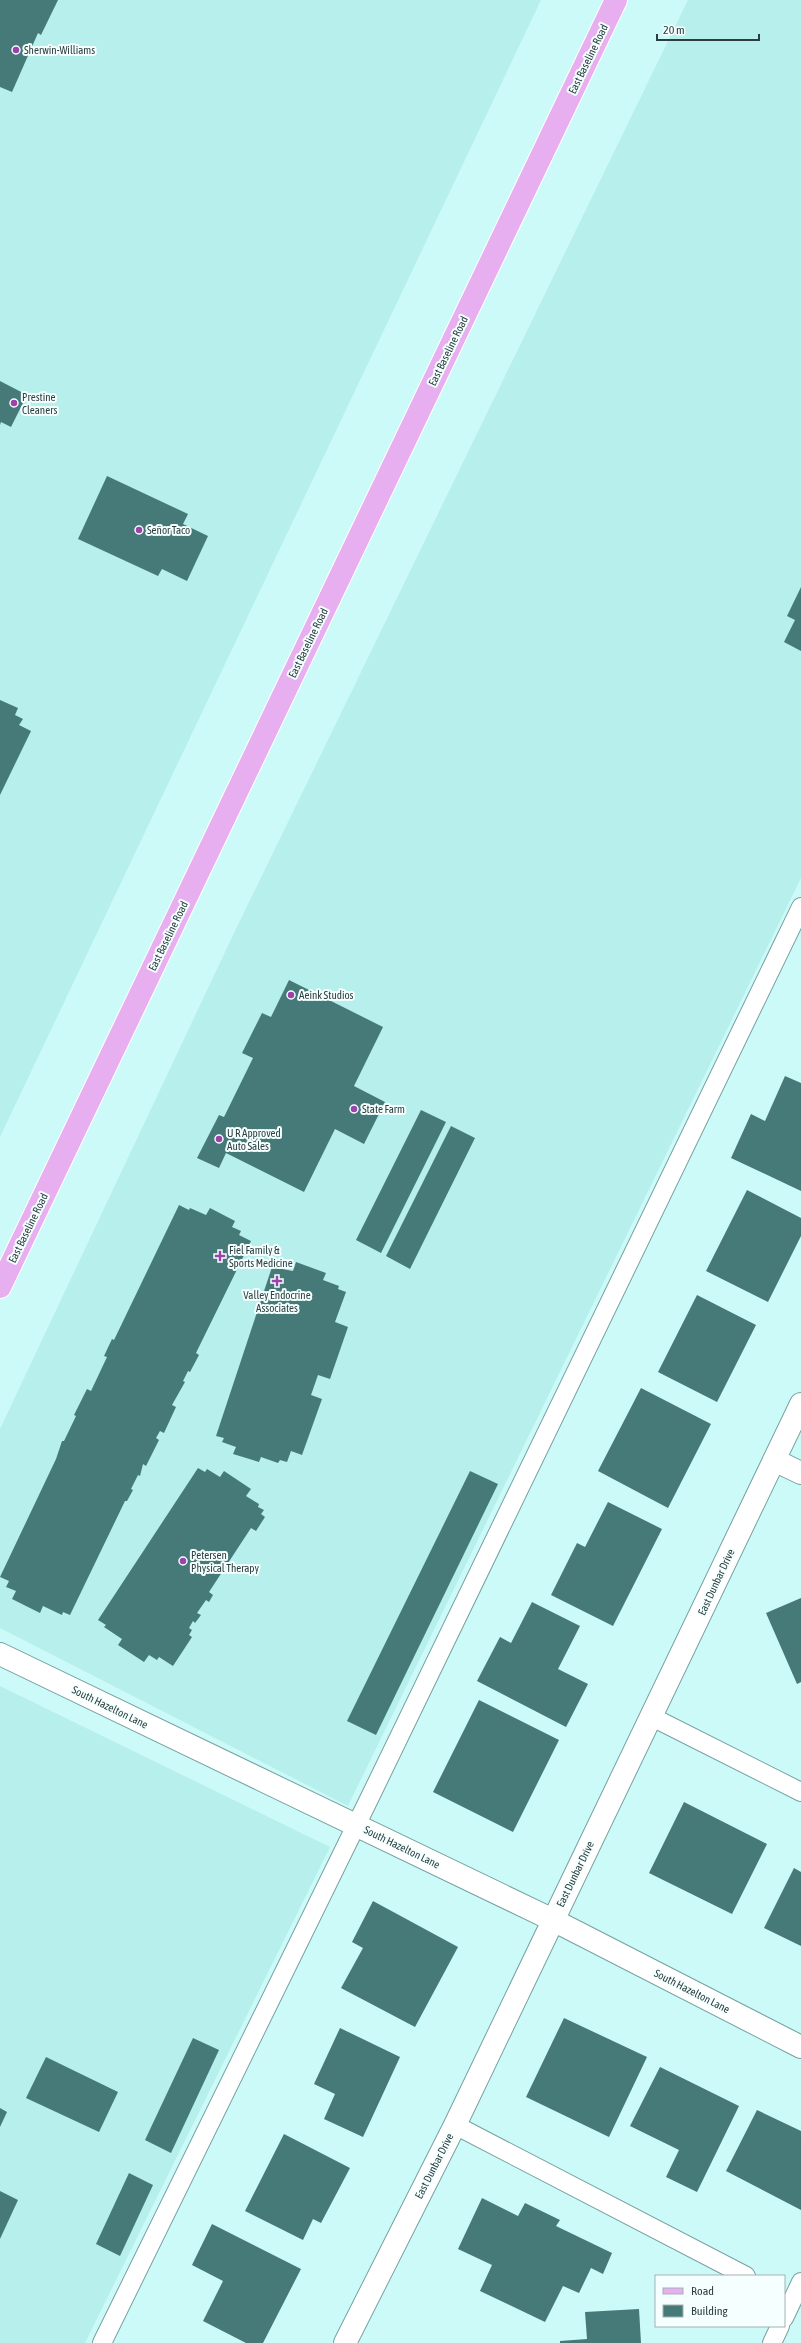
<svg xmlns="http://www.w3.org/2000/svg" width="801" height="2343" font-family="'Asap Condensed',sans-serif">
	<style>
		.built { fill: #b7efed }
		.building { fill: #457a79 }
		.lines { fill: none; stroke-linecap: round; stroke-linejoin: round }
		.lane-casing { stroke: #76a1a0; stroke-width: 20 }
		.street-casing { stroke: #76a1a0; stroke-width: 24 }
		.primary-casing { stroke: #fff; stroke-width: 24 }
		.lane { stroke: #fff; stroke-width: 18 }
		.street { stroke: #fff; stroke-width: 22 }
		.primary { stroke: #e7aff0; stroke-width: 22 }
		.poi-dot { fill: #9d41ab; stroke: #f6ffff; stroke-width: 1.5 }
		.labels { text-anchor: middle; stroke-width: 4; stroke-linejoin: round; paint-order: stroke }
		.poi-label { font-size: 11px; fill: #2c3e3e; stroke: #f6ffff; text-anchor: start }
		.street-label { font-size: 11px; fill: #2c3e3e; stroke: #f6ffff }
	</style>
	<rect width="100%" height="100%" fill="#ccfaf8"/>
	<path class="built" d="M0,0h541l-541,1137z
		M688,0h113v878l-453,928 -348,-178v-199l235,-498z
		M0,1686l330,161 -245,496h-85z"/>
	<path class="building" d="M0,0h58l-17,35 -3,-2 -26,59 -12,-5z
		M0,381l27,14 -16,32 -10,-5 -1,3z
		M107,476l81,38 -5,10 25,12 -21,45 -25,-12 -4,7 -80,-37z
		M801,587v64l-17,-9 11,-22 -8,-4z
		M0,700l18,8 -3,7 8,4 -4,6 12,6 -31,64z
		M289,980l94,47 -29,59 31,16 -21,42 -29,-15 -31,63 -78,-39 -7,15 -22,-10 22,-43 5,2 29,-59 -11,-5 20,-40 9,4z
		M785,1076l16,7v108l-70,-33 20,-44 14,7z
		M421,1110l25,12 -65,131 -25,-13z
		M451,1126l24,12 -65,131 -24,-13z
		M747,1190l54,28v18l-33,66 -62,-31z
		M179,1205l10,5 1,-2 16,7 4,-7 25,13 -3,6 9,4 -2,4 12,6 -55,112 3,2 -9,17 -2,-1 -5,10 2,1 -13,23 4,2 -12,26 -4,-2 -4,7 3,2 -13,26 -3,-2 -3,12 -2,-1 -7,14 2,1 -6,11h-2l-55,114 -7,-3 -1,3 -19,-9 -3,7 -28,-14 4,-8 -10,-4 3,-6 -9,-4 56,-118 6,-18h2l12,-25 -2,-1 13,-26 4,2 16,-34 -3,-1 8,-17 2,1z
		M296,1262l30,11 -3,7 16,6 -1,3 8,3 -11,30 13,5 -18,52 -12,-4 -7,20 11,4 -20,56 -11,-4 -4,11 -7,-2 -2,3 -17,-6 -2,5 -26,-8 3,-7 -14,-5 2,-4 -8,-2 56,-169 21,4z
		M697,1295l59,30 -39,77 -59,-30z
		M641,1388l70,36 -43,84 -70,-37z
		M198,1468l7,4 2,-3 13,8 4,-6 27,18 -5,7 13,8 -1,3 6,3 -3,4 4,3 -9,14 -5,-3 -42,64 4,3 -4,7 -3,-2 -9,13 4,2 -6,8 -2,-2 -4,7 3,2 -3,5 3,2 -19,29 -14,-9 -2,3 -8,-5 -5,7 -26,-17 4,-6 -18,-12 2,-2 -8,-5z
		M470,1471l28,13 -122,251 -29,-14z
		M608,1502l54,27 -49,97 -62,-31 26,-52 8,4z
		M801,1598v84l-4,2 -31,-71z
		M532,1602l48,24 -22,43 30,15 -22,43 -89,-46 23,-44 11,6z
		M479,1700l80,40 -46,92 -80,-40z
		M684,1802l83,42 -35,70 -83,-41z
		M794,1868l7,4v74l-37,-18z
		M373,1901l85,46 -43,80 -74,-39 22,-40 -11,-6z
		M564,2018l83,39 -38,80 -83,-40z
		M340,2028l60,29 -37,80 -39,-18 11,-25 -21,-10z
		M193,2038l26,12 -48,103 -26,-13z
		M46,2057l72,35 -19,40 -73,-34z
		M660,2067l79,39 -42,86 -31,-15 13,-27 -49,-24z
		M0,2108l7,4 -7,15z
		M757,2110l44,21v79l-75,-39z
		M284,2134l66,34 -29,55 -8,-4 -10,21 -58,-29z
		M129,2173l24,12 -33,71 -24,-12z
		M0,2191l18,9 -18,39z
		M482,2198l36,18 7,-13 35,17 -4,6 56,27 -9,21 -12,-6 -12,25 -16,-7 -18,36 -65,-31 12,-26 -34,-16z
		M212,2224l89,45 -38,74h-17l-43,-22 20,-40 -31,-16z
		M639,2309l2,34h-81v-2l27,-2 -2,-27z"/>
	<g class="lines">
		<defs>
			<path id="lane" d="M652,1717l149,75
				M455,2125l291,151
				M784,2318l17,-36
				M102,2343l269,-548 430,-888
				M772,2343l8,-17"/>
			<path id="street" d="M774,1460l27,13
				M0,1654l553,266 248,127
				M345,2343l110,-218 346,-721"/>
			<path id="primary" d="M0,1287l616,-1287"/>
		</defs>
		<use href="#lane" class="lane-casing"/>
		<use href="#street" class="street-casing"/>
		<use href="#primary" class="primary-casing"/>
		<use href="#lane" class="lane"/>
		<use href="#street" class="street"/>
		<use href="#primary" class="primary"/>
	</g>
	<g class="poi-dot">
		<circle cx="16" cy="50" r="4"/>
		<circle cx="14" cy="403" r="4"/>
		<circle cx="139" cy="530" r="4"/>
		<circle cx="291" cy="995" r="4"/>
		<circle cx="354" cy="1109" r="4"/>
		<circle cx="219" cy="1139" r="4"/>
		<path d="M218 1250h4v4h4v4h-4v4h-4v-4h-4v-4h4z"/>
		<path d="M275 1275h4v4h4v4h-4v4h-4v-4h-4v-4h4z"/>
		<circle cx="183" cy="1561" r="4"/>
	</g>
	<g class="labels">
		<g class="poi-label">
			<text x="24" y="54">Sherwin-Williams</text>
			<text x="22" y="401">Prestine<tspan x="22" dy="13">Cleaners</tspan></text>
			<text x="147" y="534">Señor Taco</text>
			<text x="299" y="999">Aeink Studios</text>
			<text x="362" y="1113">State Farm</text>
			<text x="227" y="1137">U R Approved<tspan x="227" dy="13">Auto Sales</tspan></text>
			<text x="229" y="1254">Fiel Family &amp;<tspan x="229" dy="13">Sports Medicine</tspan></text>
			<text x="277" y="1299" text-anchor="middle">Valley Endocrine<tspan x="277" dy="13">Associates</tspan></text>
			<text x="191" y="1559">Petersen<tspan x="191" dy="13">Physical Therapy</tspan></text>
		</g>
		<g class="street-label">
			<text transform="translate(588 59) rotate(-64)" y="4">East Baseline Road</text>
			<text transform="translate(448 351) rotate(-64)" y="4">East Baseline Road</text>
			<text transform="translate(308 643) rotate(-64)" y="4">East Baseline Road</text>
			<text transform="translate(168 936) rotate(-64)" y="4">East Baseline Road</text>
			<text transform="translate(28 1228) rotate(-64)" y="4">East Baseline Road</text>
			<text transform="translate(716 1582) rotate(-65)" y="4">East Dunbar Drive</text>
			<text transform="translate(110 1707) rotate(26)" y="4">South Hazelton Lane</text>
			<text transform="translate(402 1847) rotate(26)" y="4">South Hazelton Lane</text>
			<text transform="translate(575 1874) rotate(-64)" y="4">East Dunbar Drive</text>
			<text transform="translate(692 1991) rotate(27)" y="4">South Hazelton Lane</text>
			<text transform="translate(434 2166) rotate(-63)" y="4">East Dunbar Drive</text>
		</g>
	</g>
	<rect x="655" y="2275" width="130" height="52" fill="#f6ffff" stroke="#a5b2b2"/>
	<rect x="663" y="2288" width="20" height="6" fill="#e7aff0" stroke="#a5b2b2"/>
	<text x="691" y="2295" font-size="12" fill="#2c3e3e">Road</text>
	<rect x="663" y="2305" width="20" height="12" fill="#457a79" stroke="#a5b2b2"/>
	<text x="691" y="2315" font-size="12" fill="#2c3e3e">Building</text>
	<path d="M657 34v6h102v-6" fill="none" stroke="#2c3e3e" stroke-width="2"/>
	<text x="663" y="34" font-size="12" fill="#2c3e3e" stroke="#f6ffff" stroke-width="3" paint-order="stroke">20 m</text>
</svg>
